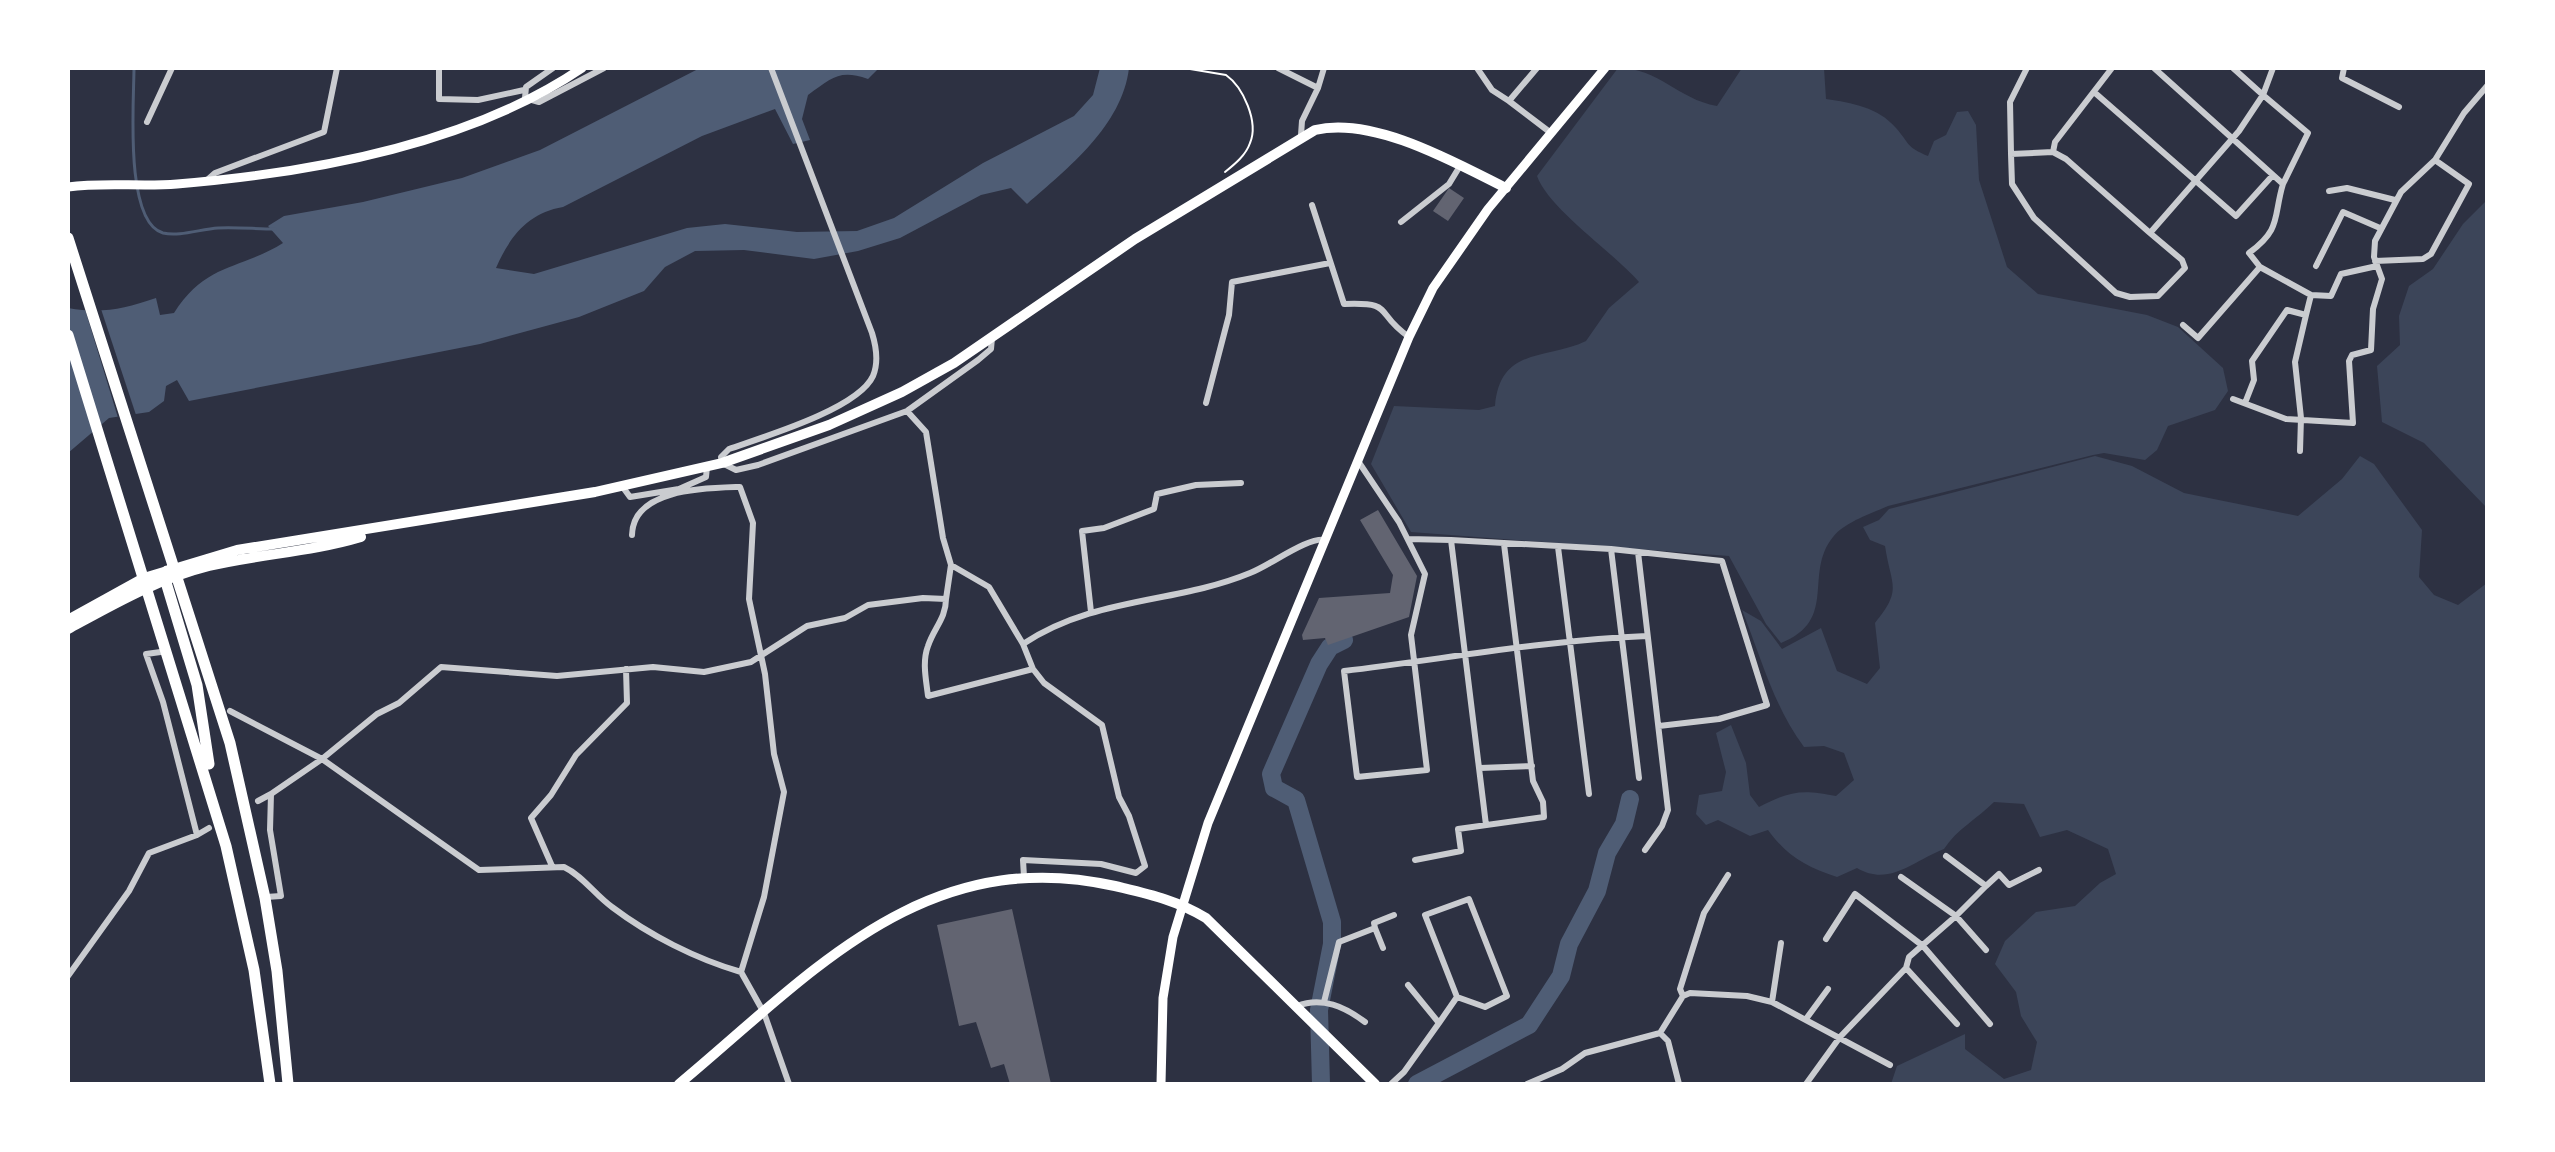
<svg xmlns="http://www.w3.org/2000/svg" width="2555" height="1152" font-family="Ubuntu,sans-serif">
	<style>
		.green { fill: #3c4559 }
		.water { fill: #4f5d75 }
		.pier { fill: #2d3142 }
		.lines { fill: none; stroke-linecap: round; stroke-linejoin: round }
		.stream { stroke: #4f5d75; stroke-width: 3 }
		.river { stroke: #4f5d75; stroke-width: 18 }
		.building { fill: #626471 }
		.path { stroke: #fff; stroke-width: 2 }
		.minor { stroke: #caccd0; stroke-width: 6 }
		.secondary { stroke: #fff; stroke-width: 9 }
		.primary { stroke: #fff; stroke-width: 10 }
		.trunk { stroke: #fff; stroke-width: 11 }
	</style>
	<rect width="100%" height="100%" fill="#2d3142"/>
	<path class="green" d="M1618,68c42,0 59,31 99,38l25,-38h82l2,31c26,4 52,8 70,29 14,16 10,19 32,28l6,-15 12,-6 11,-23 11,-1 8,14 3,55 28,87 31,27 109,21 31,12 45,41 5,23 -13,19 -47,16 -11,24 -12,10 -41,-7 -11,2 -205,51c-18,8 -43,16 -55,31 -30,37 6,83 -52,106l-15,-19 -37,-68 -318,-24 -40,-68 23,-58 85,4 16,-4c5,-60 52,-46 91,-65l23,-33 30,-26c-25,-29 -91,-74 -102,-106z
		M2487,200v308l-63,-65 -42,-21 -5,-56 23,-21 -1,-29 10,-30 24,-17 30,-45z
		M2095,456l37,10 52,27 114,23 44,-37 18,-23 14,8 48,66 -3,47 15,18 24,10 29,-22v501h-596l6,-18 68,-32v15l39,30 27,-9 6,-28 -16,-26 -5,-24 -21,-28 10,-23 31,-29 39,-6 25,-23 16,-9 -8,-25 -41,-19 -27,7 -16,-33 -30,-2c-17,17 -37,27 -50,47 -31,12 -55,38 -87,19l-20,9c-31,-10 -50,-21 -69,-47l-18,6 -32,-16 -12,5 -10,-11 3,-19 23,-4 4,-19 -10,-39 15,-8 15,38 4,32 9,12c31,-16 42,-18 77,-11l18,-16 -10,-27 -20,-7 -20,1c-31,-42 -43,-90 -62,-137l19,11 21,28 39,-21 16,43 30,13 13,-16 -5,-45c28,-34 16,-37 10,-77l-15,-6 -7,-13 16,-7 10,-11z"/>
	<path class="water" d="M700,68h179l-11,11c-29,-10 -36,-1 -60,16l-6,24 8,21 -17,4 -18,-35 -73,27 -139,71c-35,6 -53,29 -67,61l38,6 153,-46 38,-4 72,8 60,-1 37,-13 89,-55 91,-47 19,-21 7,-27h29c-7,58 -61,100 -102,136l-16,-16 -30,7 -81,43 -42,13 -44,8 -70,-9 -49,1 -30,16 -21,24 -65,26 -99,27 -291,57 -12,-21 -11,6 -2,15 -15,11 -40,6 -41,35v-145c34,6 55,1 88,-10l4,17 14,-2c33,-51 64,-42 109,-70l-15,-17 16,-10 79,-14 99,-24 78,-28z"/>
	<path class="pier" d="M84,306l17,3 36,109 -18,3z"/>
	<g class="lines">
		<path class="stream" d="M134,68c0,32 -10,154 29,165 16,4 38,-4 55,-5 19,-1 38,1 57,1"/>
		<path class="river" d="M1321,1084l-2,-74 13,-66v-22l-36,-122 -22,-12 -3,-14 48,-110 11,-17 14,-7
			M1417,1084l112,-59 32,-49 8,-32 28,-53 10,-38 17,-29 6,-25"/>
	</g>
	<path class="building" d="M1449,188l15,10 -16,23 -15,-10z
		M1378,510l39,66 -8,41 -81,28 -3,-7 -22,2 -1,-5 17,-37 71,-5 3,-18 -33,-55z
		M1012,909l39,175h-41l-6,-20 -13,4 -15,-46 -17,4 -22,-101z"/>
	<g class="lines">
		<path class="path" d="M1184,68l42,7c17,12 33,47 24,68 -4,12 -15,21 -25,29"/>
		<path class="minor" d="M439,68v31l39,1 46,-10
			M553,68l-27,19 -1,11 14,4 65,-34
			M771,68l101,265c4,13 7,29 1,43 -15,33 -110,61 -144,73l-8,8 1,6 14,7 22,-5 149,-54 71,-51 13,-11 1,-11
			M1278,68l40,20 -16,33 -1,14
			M1477,68l15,22 17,11
			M1537,68l-28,33 42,32
			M2027,68l-17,34 1,52 42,-2
			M2112,68l-57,74 -2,10 13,7 84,74
			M2233,68l30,27 10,-27
			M2344,68l-2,10 57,29
			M1318,88l6,-20
			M2094,92l142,124 37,-41 -119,-107
			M147,122l25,-54
			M2011,154l1,30 22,34 82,75 14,4 28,-1 27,-28 -3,-8 -32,-27 89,-102 24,-36 45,38 -25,51
			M206,181l9,-8 109,-41 13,-64
			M2329,191l18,-3 48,12
			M1312,205l32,99c52,-2 29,8 65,33
			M1401,222l48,-38 11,-18
			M2375,261l48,-2 8,-5 38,-70 -34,-24 29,-47 23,-27
			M2316,266l27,-54 37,16
			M2260,267l-11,-14c33,-24 24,-36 34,-69l-10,-9
			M2311,295l20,1 10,-22 36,-8
			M2183,325l15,13 62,-71 51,28 -5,20 -19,-5 -35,51 2,19 -9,23
			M2233,399l53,20 67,4 -4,-62 3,-6 19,-5 2,-41 9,-30 -8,-22 1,-16 26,-49 34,-32
			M1206,403l23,-88 3,-33 98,-19
			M907,411l19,21 17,106 8,27 38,22 34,57 10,25 11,14 58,42 17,72 10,19 16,50 -9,7 -35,-9 -78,-4 1,17
			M2300,451l1,-33 -6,-56 11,-47
			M1358,461l41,61 26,52 -14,61 16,135 -70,7 -13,-106c101,-12 202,-31 303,-35
			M622,486l8,11 49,-8 27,-12 1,-10
			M632,535c1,-47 75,-47 108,-48l13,36 -4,76 16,75 9,80 10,38 -20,105 -23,75 23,41 25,71
			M1408,539l43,1 35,285
			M1451,540l160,9 28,229
			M1558,547l31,247
			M1611,549l111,12 45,144 -48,14 -60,7
			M1638,552l30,258 -6,16 -17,24
			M946,599c0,19 -12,29 -18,47 -6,16 -2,33 0,50l105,-27
			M1091,612l-9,-81 22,-3 50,-19 3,-15 39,-9 45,-2
			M1023,644c73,-48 152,-40 227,-71 21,-8 58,-37 76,-33
			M168,651l-22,3 17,48 34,133 12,-7
			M230,711l92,48 157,111 85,-3c19,9 31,28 48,40 37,28 84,52 129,65
			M1480,768l52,-2
			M271,794l51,-35 55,-45 22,-11 42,-36 116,9 96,-9 51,5 47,-10 56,-36 38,-8 23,-13 55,-7 23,1 5,-34
			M258,801l13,-7 -1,36 11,66 -15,1
			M1946,856l40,30 13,-12 10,11 30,-15
			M1415,860l46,-9 -3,-22 86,-12 -1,-15 -10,-21 -29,-237
			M552,866l-21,-48 20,-23 25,-40 51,-52 -1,-34
			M1901,877l55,39 30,-30
			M1375,928l8,20
			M1826,939l29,-45 68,52 67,78
			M1906,968l51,56
			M68,976l61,-85 20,-38 48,-18
			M1683,996l7,-3 57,3 25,6 118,63
			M1324,1002l15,-60 36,-14 -1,-5 20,-8
			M1772,1002l9,-59
			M1297,1006c25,-10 48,1 68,16
			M1806,1019l22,-30
			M1439,1023l18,-26 -32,-82 44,-16 38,97 -22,11 -28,-10
			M1660,1033l8,8 11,43
			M1391,1084l13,-12 35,-49 -31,-38
			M1527,1084l35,-15 23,-16 75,-20 23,-37 -3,-7 24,-76 24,-38
			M1806,1084l34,-47 66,-69 3,-11 47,-41 30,34"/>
		<path class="secondary" d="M68,187c36,-5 73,0 109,-3 133,-11 292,-39 405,-116
			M1161,1084l2,-86 10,-61 35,-114 201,-486 24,-49 55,-79 117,-141"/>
		<path class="primary" d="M68,620l76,-42 93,-28 358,-58 127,-29 107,-38 73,-33 52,-29 181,-124 180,-109c58,-14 139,32 191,58
			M68,629c46,-25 89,-50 141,-63 50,-12 102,-14 152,-29
			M679,1084c132,-110 245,-241 436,-198 33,8 62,14 91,32l169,166"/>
		<path class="trunk" d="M68,238l162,505 35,155 12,73 11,113
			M68,335l158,511 28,124 16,114
			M167,571l-2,8 32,106 12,79"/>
	</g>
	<rect width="2555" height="1152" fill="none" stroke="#ffffff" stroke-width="140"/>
</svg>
